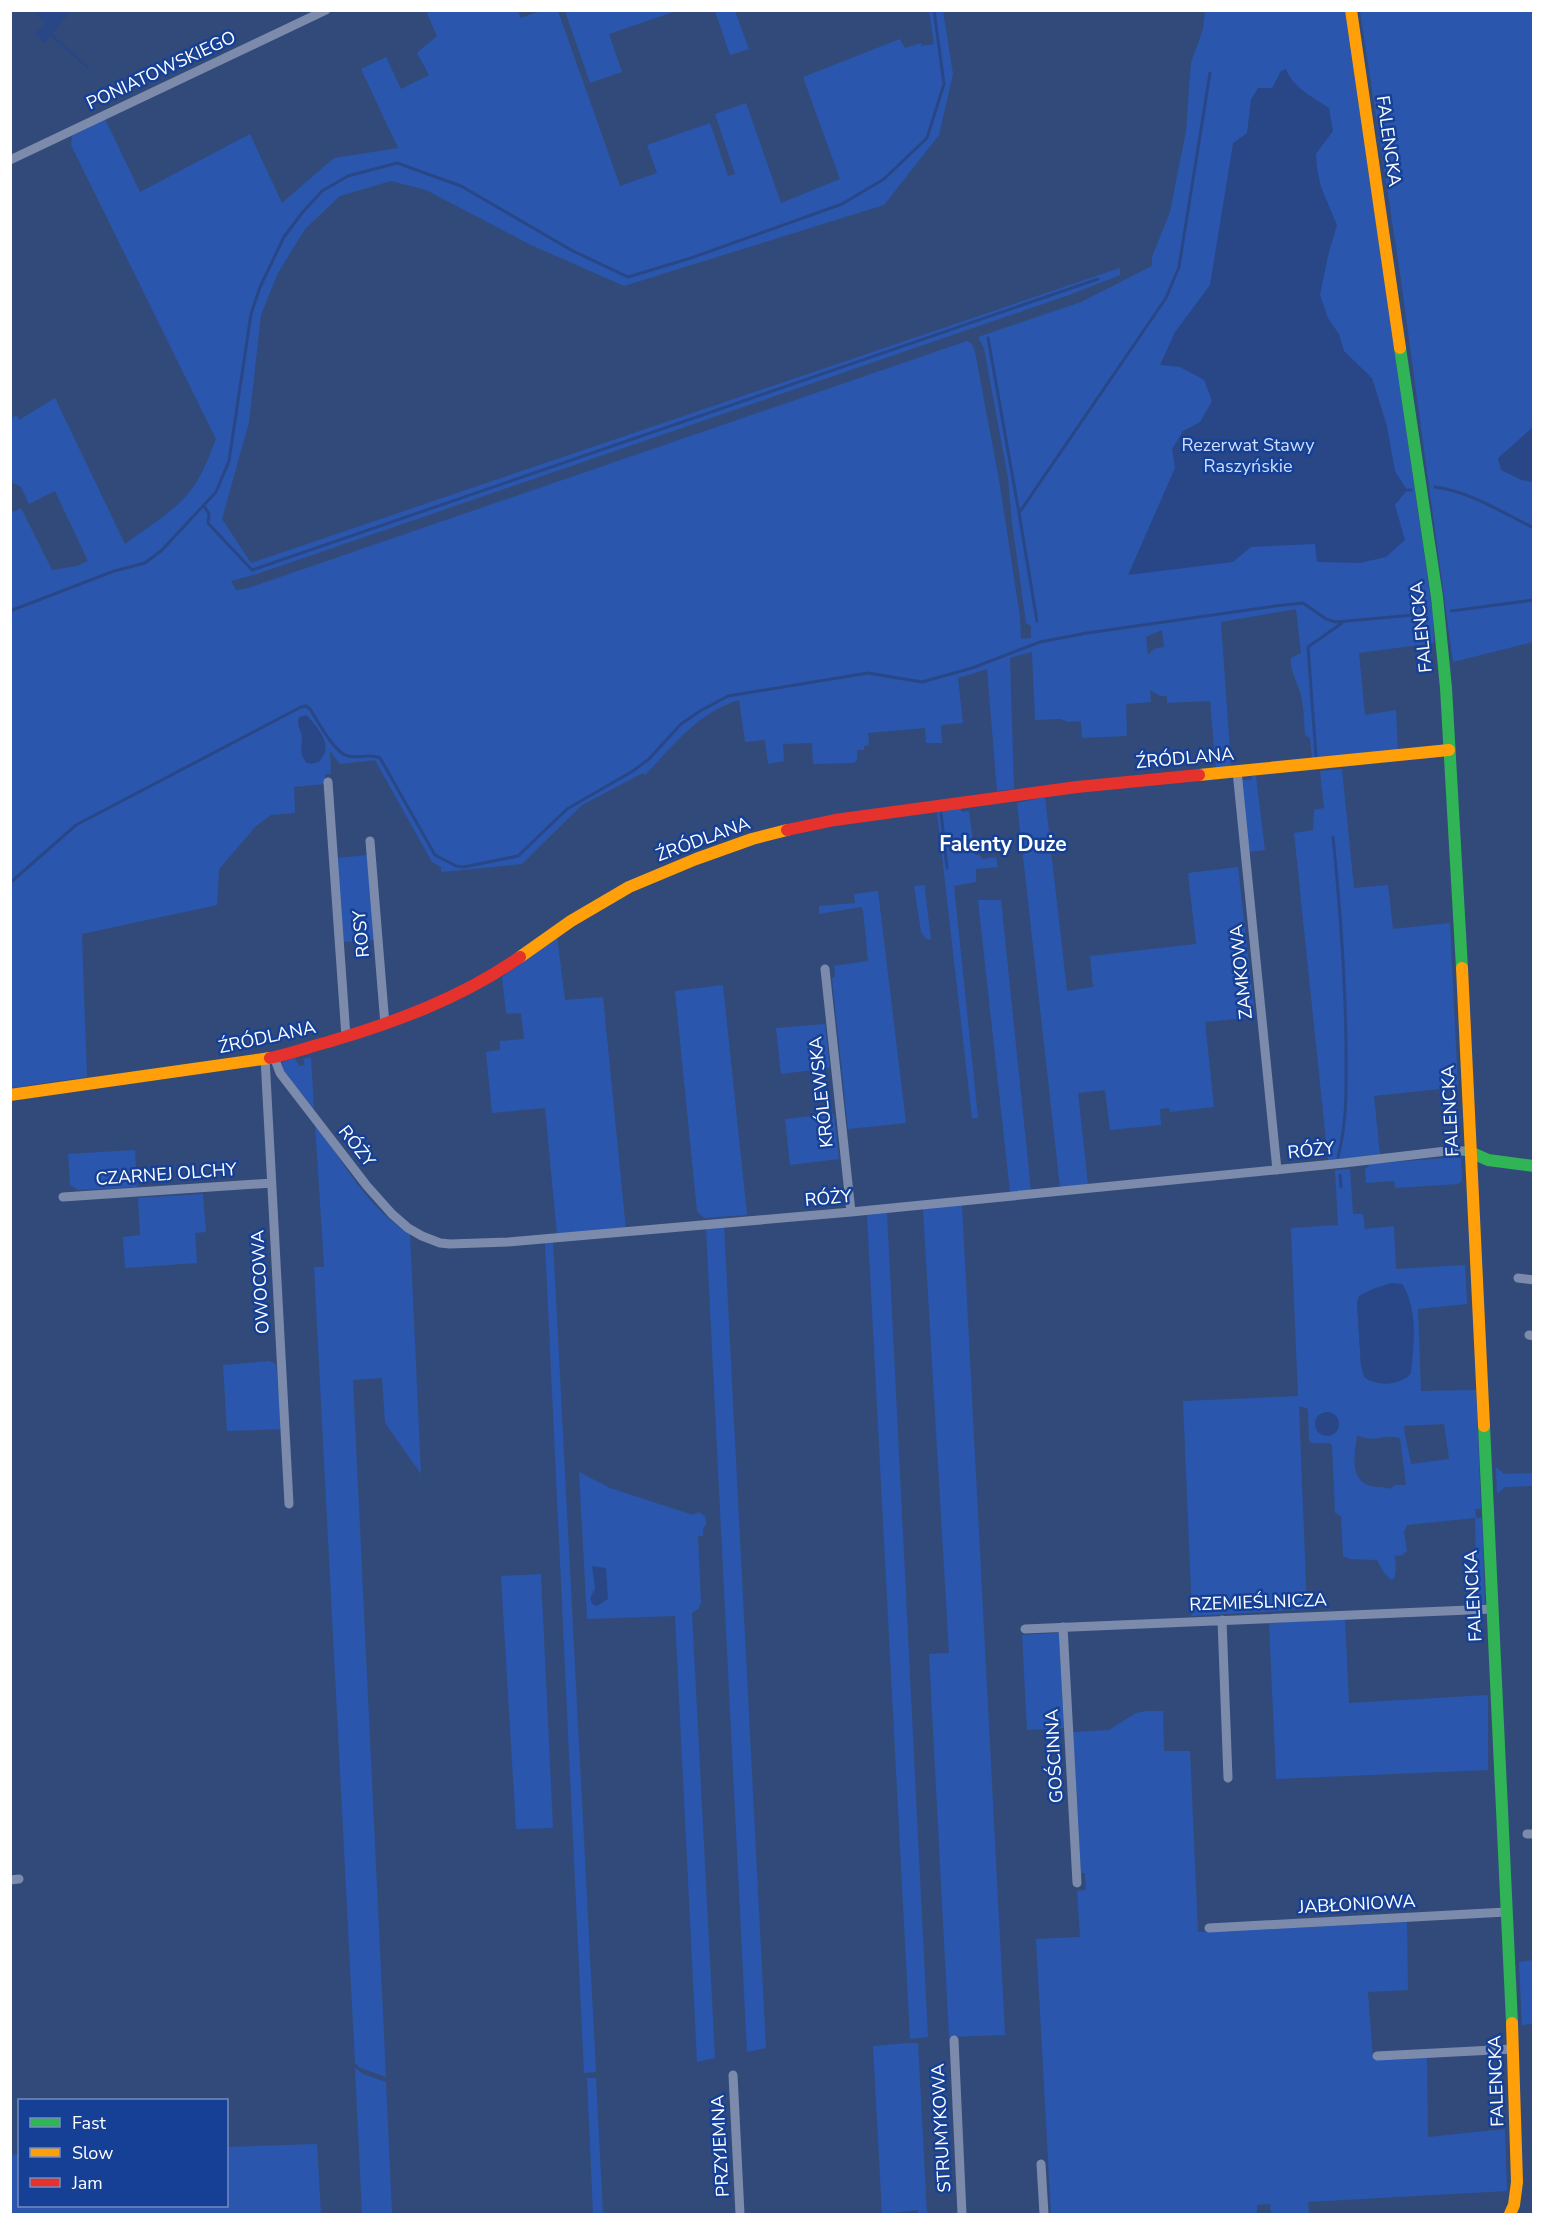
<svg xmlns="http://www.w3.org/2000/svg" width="1544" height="2225" font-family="'Nunito Sans',sans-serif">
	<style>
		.green { fill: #2a57ad; fill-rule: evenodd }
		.water { fill: #294787 }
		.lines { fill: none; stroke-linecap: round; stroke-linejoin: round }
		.stream { stroke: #294787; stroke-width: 3 }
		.street { stroke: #7c8bab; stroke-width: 9 }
		.fast { stroke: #30b455; stroke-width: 12 }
		.slow { stroke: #ff9f0a; stroke-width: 12 }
		.jam { stroke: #e5322d; stroke-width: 12 }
		.labels { text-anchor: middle; stroke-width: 5; stroke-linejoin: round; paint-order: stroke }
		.street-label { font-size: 18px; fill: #fff; stroke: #154096 }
		.park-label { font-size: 18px; fill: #cedefc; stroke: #154096 }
		.quarter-label { font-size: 21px; font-weight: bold; fill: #fff; stroke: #154096 }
	</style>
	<rect width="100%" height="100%" fill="#324a79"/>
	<path class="green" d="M672,10l1,2 -64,22 13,38 -32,11 -25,-72z
		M426,11h92l3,7 19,-7h18l62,175 37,-13 -10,-28 63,-22 18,53 7,-2 -20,-60 31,-11 35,100 59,-24 -37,-102 97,-38 5,9 16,-5v3l13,-2 -5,-33h14l10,63 -14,61 -55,70 -260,81 -93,-41 -105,-55 -35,-9 -51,15 -35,33 -27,44 -17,42 -12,107 -27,97 29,44 869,-295v7l-51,20 -812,279 -26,7 5,9 9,-1 722,-248 5,3 3,8 24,128 21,137 1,22 10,-1v-12l-5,-3 -14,-101 -4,-44 -24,-130 -6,-11 103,-35 71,-36v-9l18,-45 16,-81 5,-68 12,-34 2,-18h140l88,604 1,28 -75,10 6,62 31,-5 2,40 -86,9 -2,-21 -5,-3c-1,-12 -1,-24 -3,-35 -2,-13 -13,-30 -11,-42l10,-5 -5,-44 -75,13 10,144 -15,3 -6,-68 -43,2v-7h-7l-10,-6 1,12 -25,2 1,32 -45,2 -1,-17 -12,1 -9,-3 -25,1 -3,-68 -22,6 4,131 -17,2 -10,-122 -29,9 5,45 -22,2 1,18h-16l-1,-15 -57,5 1,12 -5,1v4h-7v10l-3,3 -41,1 -1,-21 -29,1 1,17 -16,3 -3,-24 -20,2 -6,-42c-42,13 -65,45 -94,75l-2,-2 -61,32 -60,59 -81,8v-5l-9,-5 -57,-102 -35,4 -10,-13 1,23h-6v10l-31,3 1,26 -24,2 -15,11 -37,43 -2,36 -135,29 5,143 -76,11 -1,-579 3,3 8,-4 31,62 25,-4 11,-5 -33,-70 -26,13 -8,-17 -8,-4 -2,-5v-60l6,-3 2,5 36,-22 70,146c21,-16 52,-34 66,-54 12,-15 18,-34 25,-51l-145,-294 1,-9 33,-17 35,73 110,-58 32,69 52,-45 64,-10 -37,-79 25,-12 15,32 28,-14 -12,-22 20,-17zM1162,630l2,17 -10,2 -6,6 -2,-18zM298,725l26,29 -5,8 -8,2c-15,-7 -8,-17 -9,-29 0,-3 -3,-7 -4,-10z
		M715,11h20l14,38 -19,6z
		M1360,11h173v631l-80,20 -53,-389z
		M1342,769l12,119 34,-3 5,44 57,-6 8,164 -84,9 6,59 -52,5 -34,-327 19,-3 1,-20 10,-2 -4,-37z
		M1252,776h4l9,74 -17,2 -8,-72h12z
		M1045,797l22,194 26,-4 -3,-31 106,-12 -8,-71 50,-6 17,150 -50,5 9,85 -44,5 -1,-4 -9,1 1,16 -51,5 -5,-40 -27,3 10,92 -28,2 -43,-384z
		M960,808l2,4 7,-1 6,44h4l3,4 14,-2 2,10 -22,2v13l-22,4 24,232h-6l-35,-306z
		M368,855l6,85 -31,2 -6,-84z
		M925,885v5l6,50 -6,-2 -4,-6 -7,-46z
		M878,891l28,232 -58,6 -16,-151 3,-1 -1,-11 34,-5 -5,-51 -2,-3 -42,7v-8l36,-3 -1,-9z
		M978,900h23l30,291 -21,1z
		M557,936l8,64 38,-3 23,233 -69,4 -12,-126 -53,5 -6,-61 14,-2v-9l24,-2 -3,-26 -13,1 -2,-2 -4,-35 29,-20z
		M723,985l24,230 -43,3 -7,-7 -22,-220z
		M825,1024l5,44 -49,6 -5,-46z
		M311,1057l3,52 -31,-39 -1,-8 13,-4 4,8 6,-1 -2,-6z
		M834,1114l5,45 -49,6 -5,-46z
		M315,1123c28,39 53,86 95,111l11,240 -36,-51 -3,-45 -29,2 33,697 -26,-9 -5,-5 -41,-796h10z
		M135,1150l2,37 -59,3 -8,-5 -2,-31z
		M1458,1157l3,1 1,23 -4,3 -63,4 -1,-7 -28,2 -1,-13 5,-6z
		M1350,1169l3,45h10l2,15 29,-3 2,43 69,-4 2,39 -49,5 3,82 55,-1 5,119h-6l1,9h6l3,86h-8l-2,-86 -68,7 -3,7 3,20 -4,1 1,2 -9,1 1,14 -2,9h-4l-6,-6 -7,-13 -27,-1 -7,-3 -2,-40 -6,-3 -3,-68 -3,-2h-17l-3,-3 -1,-31 -9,-3 8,203 -115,7 -9,-215 115,-5 -7,-168 47,-3 -3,-55zM1391,1283l11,1c17,27 12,63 6,93 -13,7 -26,8 -40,3l-7,-14 -4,-63 2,-7 14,-7zM1444,1424l5,35 -38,5c-2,-14 -6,-24 -7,-38zM1357,1435c21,9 23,-2 43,3l6,47h-11l-5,4c-7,-3 -12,-1 -19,-3 -23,-6 -16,-34 -14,-51z
		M203,1194l3,38 -11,1 2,30 -72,5 -2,-31 17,-2 -2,-37z
		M962,1205l43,830 -56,2 -20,-383 20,-1 -26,-444z
		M887,1213l41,824 -18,2 -43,-824z
		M724,1225l42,823 -19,4 -41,-824z
		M553,1241l43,831 -12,1 -39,-830z
		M269,1361l7,3 6,65 -55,2 -4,-66z
		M1496,1467l8,7 29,-1v13l-28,1 -8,7z
		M579,1472l31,16 83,27 6,-3 6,4 1,8 -3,5v7h-5l3,67 -3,6 -6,4 23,445 -18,4 -22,-446 -88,3z
		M541,1574l12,254 -37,1 -15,-253z
		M1345,1619l4,84 139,-8v75l-212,9 -7,-156z
		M1059,1633l5,95 -37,2 -5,-95z
		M1147,1711h16l1,40h26l8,181 209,-10 1,68 -40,2 5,68 54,-3 1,80 77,-8 2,62 -199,11 1,12h-38l-1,-10 -13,1v9h-206l-15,-275 44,-2 -3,-46 9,-1 -1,-17h-4l-8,-141 36,-2 27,-17z
		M1533,1960v64l-11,1 -3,-63z
		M909,2043h9l9,171h-9v-4l-36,4 -9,-168z
		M355,2068l8,6 23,8 6,132h-30z
		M587,2078h9l7,136h-10z
		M317,2144l4,70h-310v-59l8,-1 1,52h206l1,-59z"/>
	<path class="water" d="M38,10l33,1 -19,23 37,33 -1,2 -38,-33 -5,7 -10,-9 10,-12 -10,-9z
		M1286,69c7,19 27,28 43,39l4,23 -17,23 1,14 4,19 16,38 -9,31 -8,39 8,23 11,16 5,17 28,27 15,48 8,45 12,19 -12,15 10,35 -19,17 -26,6 -43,-1 -2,-18 -64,3 -18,15 -105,13 47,-107 -3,-19 11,-18 17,-9 12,-21 -8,-21 -24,-13 -20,-2 15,-33 35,-47 23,-142 14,-10 4,-34 7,-11h14l9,-17z
		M1533,427v55l-12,-2 -20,-10 -3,-12z
		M306,715c6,5 17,19 19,27 3,13 -6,23 -18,21 -9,-10 -3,-19 -6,-30 -2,-7 -4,-9 -2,-16z
		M1391,1283l11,1c16,25 12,60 9,89 -10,13 -34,14 -47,4l-3,-11 -4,-63 2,-7 14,-7z
		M1315 1424a12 12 0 1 1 24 0a12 12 0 1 1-24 0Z
		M592,1566l14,2 2,31 -11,7 -5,-2 -2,-6 5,-9z"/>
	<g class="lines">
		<path class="stream" d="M988,338l31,175
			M1435,487c34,4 68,26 99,41
			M1407,490h4
			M204,506l5,8 -1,9 44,47 846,-291
			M10,611l104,-40 31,-8 17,-13 54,-58 13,-31 22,-147 9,-27 24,-50 18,-24 20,-22 26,-15 49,-13 64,23 110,64 57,27 63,-19 151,-54 42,-25 43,-41 17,-54 -10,-74
			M1451,611l83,-11
			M1037,621l-18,-108 147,-215 13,-31 31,-194
			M1316,756l-8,-109 34,-24
			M941,813l6,55
			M1333,837c7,69 12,137 13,206 0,39 2,76 -8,114
			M10,883l66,-58 225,-118 5,-1 4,3c8,12 24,44 38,47 11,3 21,-3 32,2l55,97 21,11 8,1 54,-11 49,-47 66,-38 16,-12 32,-35 19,-13 28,-15 140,-23 54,9 50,-14 68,-26 47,-9 188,-27 28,-3 23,16 10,3 89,-8
			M1340,1175l1,12"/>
		<path class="street" d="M10,160l316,-150
			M1237,771l40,399
			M328,782l18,255
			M370,841l15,184
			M825,969l26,243
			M274,1057l6,16 87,113 25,28 16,14 14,8 18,7 10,1 58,-2 343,-30 493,-49 111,-13 15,2
			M265,1058l24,446
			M63,1197l208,-14
			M1518,1278l16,2
			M1529,1335l5,1
			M1222,1620l6,158
			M1063,1627l14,256
			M1025,1629l467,-20
			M1527,1834h7
			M10,1880l9,-1
			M1209,1928l297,-16
			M954,2040l8,174
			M1377,2056l136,-7
			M733,2075l7,139
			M1041,2164l3,50"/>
		<path class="fast" d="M1400,348l37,249 9,91 16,280
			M1470,1152l18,8 46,6
			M1484,1426l28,597"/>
		<path class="slow" d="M1351,10l49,338
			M1199,775l250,-25
			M520,957l51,-36 58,-34 67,-28 56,-20 35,-9
			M1462,968l22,458
			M10,1095l260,-37
			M1510,2214l4,-9 3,-23 -5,-159"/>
		<path class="jam" d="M787,830l48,-10 242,-33 122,-12
			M270,1058c19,-4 39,-11 58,-16 68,-20 133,-44 192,-85"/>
	</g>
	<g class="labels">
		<g class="street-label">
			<text transform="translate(161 70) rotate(-25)" y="6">PONIATOWSKIEGO</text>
			<text transform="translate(1389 141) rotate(82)" y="6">FALENCKA</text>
			<text transform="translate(1421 627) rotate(-96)" y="6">FALENCKA</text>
			<text transform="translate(1185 758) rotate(-5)" y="6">ŹRÓDLANA</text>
			<text transform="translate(703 839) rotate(-20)" y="6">ŹRÓDLANA</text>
			<text transform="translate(361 934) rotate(-95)" y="6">ROSY</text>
			<text transform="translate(1241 972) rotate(-96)" y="6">ZAMKOWA</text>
			<text transform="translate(267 1037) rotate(-12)" y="6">ŹRÓDLANA</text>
			<text transform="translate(821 1092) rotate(-96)" y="6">KRÓLEWSKA</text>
			<text transform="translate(1450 1111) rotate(-93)" y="6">FALENCKA</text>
			<text transform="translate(357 1146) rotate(52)" y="6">RÓŻY</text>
			<text transform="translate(1311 1150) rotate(-6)" y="6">RÓŻY</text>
			<text transform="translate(166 1174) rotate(-4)" y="6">CZARNEJ OLCHY</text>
			<text transform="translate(828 1198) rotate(-5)" y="6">RÓŻY</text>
			<text transform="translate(260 1282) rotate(-93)" y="6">OWOCOWA</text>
			<text transform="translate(1473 1596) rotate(-93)" y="6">FALENCKA</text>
			<text transform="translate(1258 1602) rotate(-2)" y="6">RZEMIEŚLNICZA</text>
			<text transform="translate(1054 1756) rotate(-93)" y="6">GOŚCINNA</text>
			<text transform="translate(1357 1904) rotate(-3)" y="6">JABŁONIOWA</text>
			<text transform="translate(1496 2081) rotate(-92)" y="6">FALENCKA</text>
			<text transform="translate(941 2128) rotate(-93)" y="6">STRUMYKOWA</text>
			<text transform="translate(720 2146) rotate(-93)" y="6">PRZYJEMNA</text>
		</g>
		<g class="park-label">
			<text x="1248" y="451">Rezerwat Stawy<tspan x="1248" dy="21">Raszyńskie</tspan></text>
		</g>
		<g class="quarter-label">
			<text x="1003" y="851">Falenty Duże</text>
		</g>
	</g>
	<rect width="1544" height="2225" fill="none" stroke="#ffffff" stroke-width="24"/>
	<rect x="18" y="2099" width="210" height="108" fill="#154096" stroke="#738cc0" stroke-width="1.5"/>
	<rect x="30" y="2118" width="30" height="9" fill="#30b455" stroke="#738cc0" stroke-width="1.5"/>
	<text x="72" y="2129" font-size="18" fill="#ffffff">Fast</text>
	<rect x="30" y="2148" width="30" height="9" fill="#ff9f0a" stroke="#738cc0" stroke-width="1.5"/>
	<text x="72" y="2159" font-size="18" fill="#ffffff">Slow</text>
	<rect x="30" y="2178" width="30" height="9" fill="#e5322d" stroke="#738cc0" stroke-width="1.5"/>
	<text x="72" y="2189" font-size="18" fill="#ffffff">Jam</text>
</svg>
